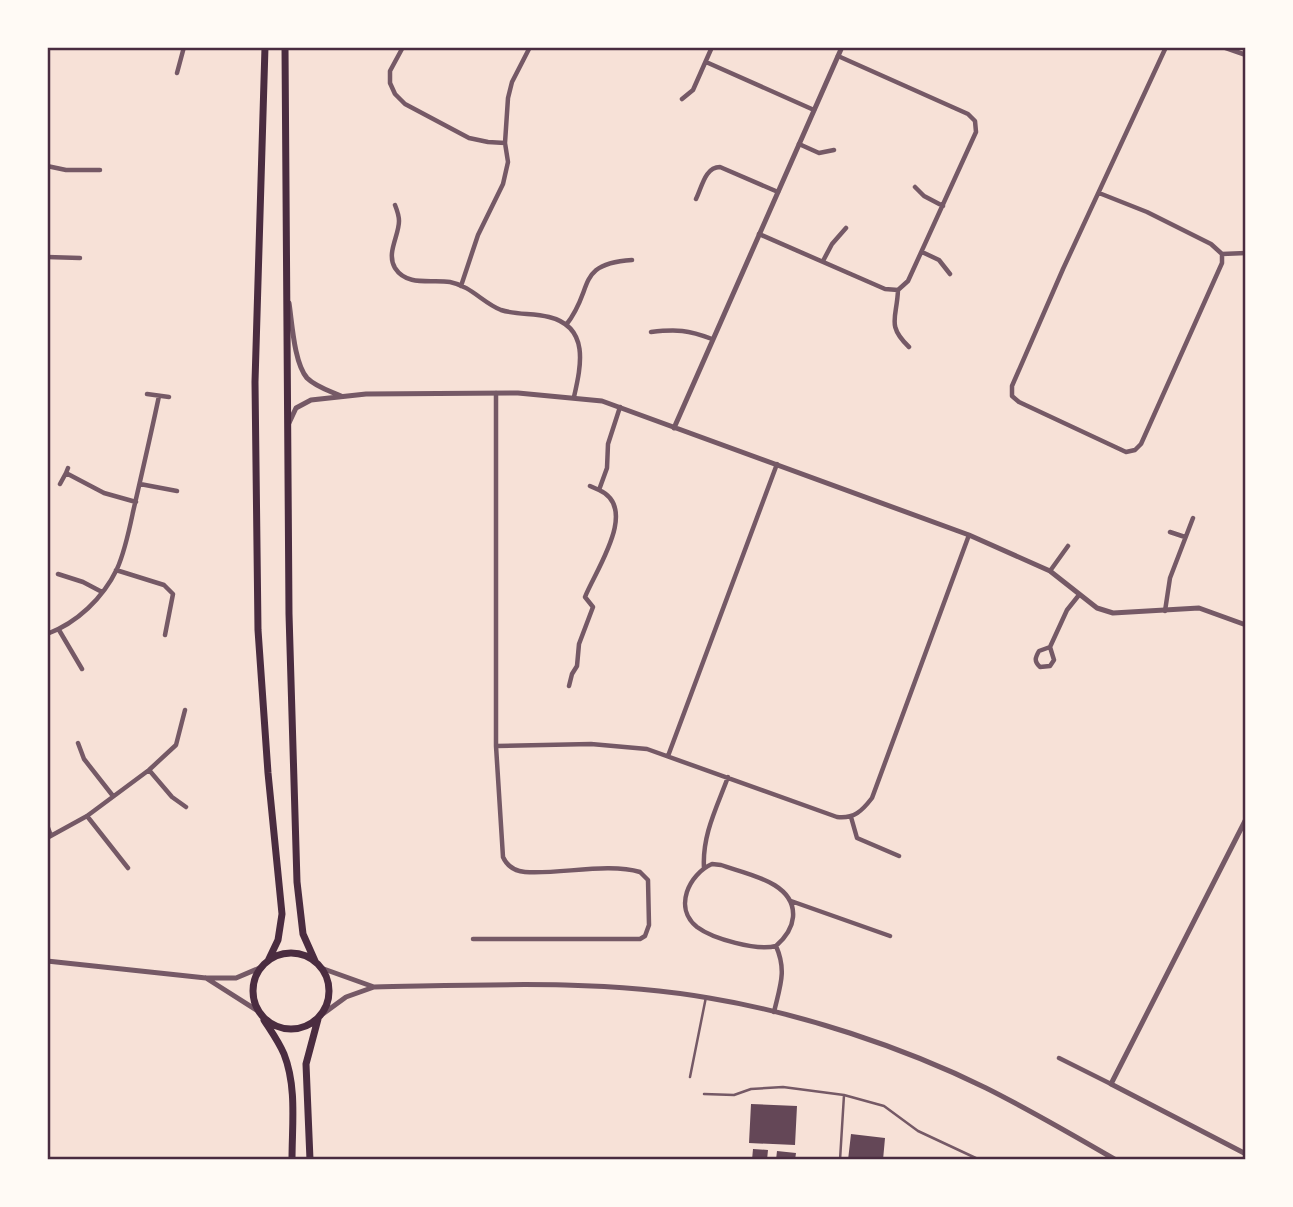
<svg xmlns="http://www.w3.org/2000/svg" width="1293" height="1207" font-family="Manrope,sans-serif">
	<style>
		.building { fill: #644757 }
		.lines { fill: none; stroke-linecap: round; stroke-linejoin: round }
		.service { stroke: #755966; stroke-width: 2.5 }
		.minor { stroke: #755966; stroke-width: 4.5 }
		.tertiary { stroke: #755966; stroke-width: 5 }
		.primary { stroke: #4a2c40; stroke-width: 7 }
		.neatline { fill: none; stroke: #4a2c40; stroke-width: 2.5 }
	</style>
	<rect width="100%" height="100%" fill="#f7e1d7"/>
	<path class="building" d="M751,1104l46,2 -2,39 -46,-2z
		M851,1134l34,4 -2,22h-35z
		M753,1149l15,1 -1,10h-15z
		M777,1151l19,2 -1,7h-19z"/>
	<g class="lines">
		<path class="service" d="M690,1077l16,-80
			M704,1094l30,1 17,-6 32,-2 61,8 40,11 34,25 62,29
			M840,1160l4,-65"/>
		<path class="minor" d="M403,47l-13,24v12l5,11 10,10 64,34 19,4 17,1
			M706,62l108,48
			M177,73l7,-26
			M682,99l11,-9 19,-43
			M799,144l20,9 15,-3
			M47,166l19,4h34
			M915,187l9,9 19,10
			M1099,193l48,19 64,32 11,10v9l-81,181 -6,6 -9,2 -107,-50 -7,-6v-10l51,-117 103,-222
			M696,199c6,-12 9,-32 24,-32l58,25
			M395,205c2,5 4,11 4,16 0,15 -13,32 -4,47 12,19 37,11 55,14 21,4 33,21 51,28 16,5 32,3 48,7 41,10 32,49 25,80
			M759,234l126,55 13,1 10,-9 68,-149 -1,-11 -7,-7 -130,-58
			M922,252l17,8 11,14
			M1222,254l24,-1
			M47,257l33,1
			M823,261l9,-17 14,-16
			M461,286l17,-51 25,-51 5,-22 -3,-19 3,-45 4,-16 18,-35
			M898,290c-1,28 -12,35 11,57
			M566,325c29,-36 8,-61 66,-65
			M651,332c26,-3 37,-2 61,7
			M147,394l22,3
			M68,468l-2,5 38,20 32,9
			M60,484l6,-11
			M140,484l37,7
			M590,486l9,4
			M1170,532l15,5
			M116,570l48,15 9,9 -8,41
			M1050,571l18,-25
			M58,574l25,8 19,10
			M1165,611l5,-33 23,-60
			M59,630l23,39
			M47,634c30,-11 56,-36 70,-65 8,-18 12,-38 16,-57 9,-39 18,-78 26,-116
			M1050,647l-11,4c-4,7 -5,10 1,16l10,-1 4,-6 -4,-13 17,-37 12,-15
			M569,686l3,-12 5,-8 2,-22 14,-37 -8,-10c10,-26 55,-89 14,-107l8,-22 1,-24 12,-37
			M78,743l6,16 29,37
			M496,746l95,-2 56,5 190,68c17,2 25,-6 35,-19l97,-263
			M668,756l109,-292
			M149,770l23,27 14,10
			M87,816l41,52
			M851,817l6,21 42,18
			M47,825l4,11
			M47,838l40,-22 62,-46 27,-25 9,-35
			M712,864l9,1c25,9 75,17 72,52 -1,12 -8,21 -17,29 -19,5 -63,-7 -79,-19 -24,-19 -8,-53 15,-63z
			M704,868c-2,-33 13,-61 24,-91
			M791,901l99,35
			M473,939h167l5,-3 4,-11 -1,-45 -8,-8c-32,-10 -82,3 -115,0 -10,-1 -18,-6 -22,-15l-7,-111v-353
			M774,1012c6,-26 13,-41 2,-66
			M1059,1058l52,26"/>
		<path class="tertiary" d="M1223,47l23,8
			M289,303c3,19 5,60 18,75 9,9 23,13 34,18
			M289,423l7,-15 15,-8 55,-6 152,-1 84,8 367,134 81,36 47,37 16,5 86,-5 47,17
			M674,428l168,-381
			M1246,641v22
			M1246,819l-135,265 135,70
			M47,961l159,17h30l26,-11
			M321,968l53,19
			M206,978l52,33
			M320,1016l26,-19 28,-10c111,-2 225,-8 335,11 91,15 194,49 277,90 44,22 87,47 130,72"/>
		<path class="primary" d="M265,47l-10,335 3,248 10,143 14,141 -4,26 -10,21
			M285,47l4,567 8,268 6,52 12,27
			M253 991a38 38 0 1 1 76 0a38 38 0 1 1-76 0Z
			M264,1020c7,11 15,22 20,34 13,33 8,71 8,106
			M310,1160l-4,-96 12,-45"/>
	</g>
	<rect width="1293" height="1207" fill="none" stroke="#fffaf5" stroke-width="98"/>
	<rect x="49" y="49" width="1195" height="1109" class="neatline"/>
</svg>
